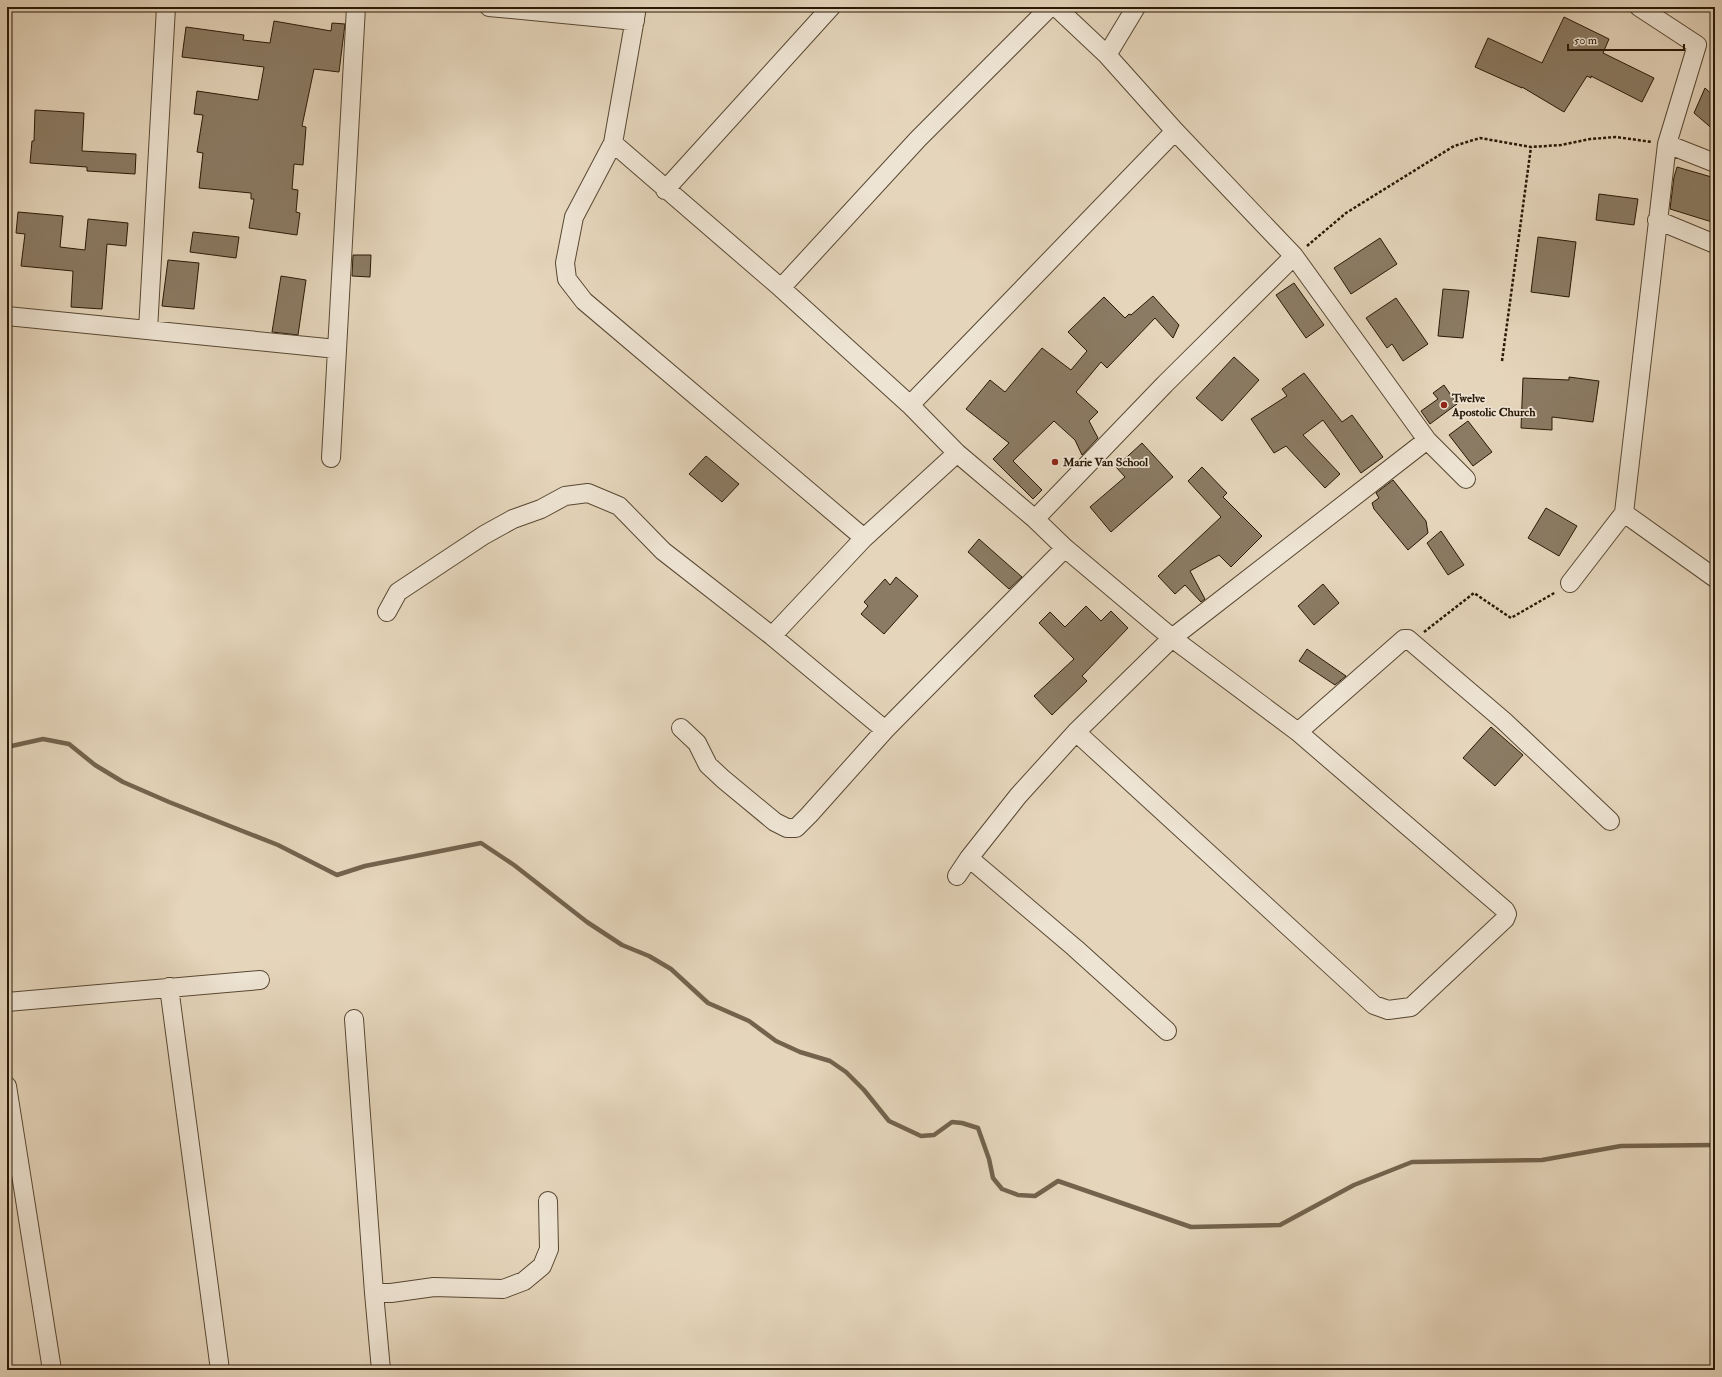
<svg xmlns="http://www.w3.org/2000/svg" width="1722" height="1377" font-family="'IM FELL Double Pica',serif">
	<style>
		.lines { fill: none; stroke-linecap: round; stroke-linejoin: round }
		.stream { stroke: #73634d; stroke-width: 4.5 }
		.building { fill: #8b7b64; stroke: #291906 }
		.minor-casing { stroke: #584833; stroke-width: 20 }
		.path { stroke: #291906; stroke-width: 2.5; stroke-dasharray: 3 2; stroke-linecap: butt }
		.minor { stroke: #eee4d3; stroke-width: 18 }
		.poi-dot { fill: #8f2418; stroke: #eee4d3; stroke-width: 1.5 }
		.labels { text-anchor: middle; stroke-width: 3.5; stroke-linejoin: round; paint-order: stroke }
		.poi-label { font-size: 12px; font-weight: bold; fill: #291906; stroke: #eee4d3; text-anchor: start }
	</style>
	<rect width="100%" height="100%" fill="#e5d5bb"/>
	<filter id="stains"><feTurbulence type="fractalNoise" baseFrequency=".005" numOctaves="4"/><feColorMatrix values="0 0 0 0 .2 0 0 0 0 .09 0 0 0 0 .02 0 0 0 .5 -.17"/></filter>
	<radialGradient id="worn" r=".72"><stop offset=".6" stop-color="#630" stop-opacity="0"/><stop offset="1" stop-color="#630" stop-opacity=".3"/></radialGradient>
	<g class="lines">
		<path class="stream" d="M7,747l36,-8 26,5 26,21 28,17 46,20 109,43 59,30 28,-9 116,-23 33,22 73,57 35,23 27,11 22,13 37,34 41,18 27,20 24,11 30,9 16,11 18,18 25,31 32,15 13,-1 18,-13 10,1 16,5 11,31 4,19 9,11 16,6 17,1 23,-15 133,46 89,-2 74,-40 58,-23 130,-2 79,-14 94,-1"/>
	</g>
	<path class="building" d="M1564,17l45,22 -6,14 51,25 -12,24 -51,-26v2l-4,-2 -23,36 -42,-25v1l-47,-21 13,-29 54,25z
		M274,21l57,10 1,-8 13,1 -6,48 -25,-3 -12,57 4,1 -3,38 -9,-1 -2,25 6,1 -2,22 4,1 -3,22 -48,-7 5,-29h-3v-6l-52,-5 4,-35 -6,-1 6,-37 -9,-1 3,-23 61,9 6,-33 -82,-10 4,-30 58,8 -1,5 27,3z
		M1705,88l10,9v34l-21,-18z
		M35,110l49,3 -2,38 54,3 -1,20 -48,-3v-4l-57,-4 2,-22h2z
		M1677,167l38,11v35l-3,9 -42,-13 4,-32z
		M1599,194l39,5 -4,26 -38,-5z
		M18,212l45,4 -3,31 25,3 3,-31 40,4 -2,23 -19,-2 -5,65 -31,-2 2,-36 -52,-5 4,-32 -9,-1z
		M193,232l46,5 -3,21 -46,-6z
		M1538,237l38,5 -7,55 -38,-5z
		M1380,238l17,26 -46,30 -17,-26z
		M353,255h18l-1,22 -18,-1z
		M168,260l31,3 -5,46 -32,-3z
		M281,276l25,4 -8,55 -26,-3z
		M1294,283l30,42 -18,13 -30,-43z
		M1443,289l26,2 -6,47 -25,-2z
		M1153,296l26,29 -6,13 -18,-20 -48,50 -6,-6 -25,30 22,20 -9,9 9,17 -16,17 -7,-15 -21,-19 -41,40 29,29 -9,9 -40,-40 16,-16 -43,-34 24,-29 15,12 37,-44 29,22 16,-19 -19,-19 36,-35 21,21 4,-4 2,1z
		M1396,298l32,46 -25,17 -11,-17 -5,4 -21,-30z
		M1234,357l25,23 -37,41 -26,-23z
		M1304,373l38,49 10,-7 31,42 -22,16 -38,-53 -20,15 37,39 -15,14 -39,-42 -12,7 -23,-34 36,-23 -5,-7z
		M1569,377l30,4 -6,41 -41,-5v13l-31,-2 2,-50 46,2z
		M1444,385l13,19 -27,20 -9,-13 17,-12 -5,-6z
		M1468,421l24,31 -19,14 -24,-31z
		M1142,443l31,34 -62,55 -21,-25 35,-30 -9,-10z
		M706,456l33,28 -17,18 -33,-28z
		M1202,467l25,26 -4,4 39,39 -31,31 -12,-12 -29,16 15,28 -4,3 -16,-17 -10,9 -17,-18 63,-59 -33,-36z
		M1393,480l33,41 2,12 -20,17 -34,-41 -2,-6 7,-5 -3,-5z
		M1546,508l31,18 -18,30 -31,-18z
		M1441,531l23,34 -16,10 -21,-32z
		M979,539l43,38 -13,12 -41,-37z
		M896,577l22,19 -34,38 -23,-20 7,-8 -4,-4 21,-23 5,6z
		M1323,584l16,19 -25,22 -16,-19z
		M1086,606l15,15 10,-10 17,17 -46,48 5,5 -35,34 -18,-19 40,-37 -35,-36 11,-11 15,15z
		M1307,649l39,27 -11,9 -36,-24z
		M1491,727l32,28 -28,31 -32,-28z"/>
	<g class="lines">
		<defs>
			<path id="minor" d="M489,7l146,14
				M637,7l-24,136 -39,74 -9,46 2,16 17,22 280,237
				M1056,7l51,48 68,76 119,125 133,184 39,39
				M1107,55l29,-48
				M613,143l168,145 129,117 47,48 78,66 30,29 107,90 126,94 207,178 2,4 -2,5 -94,88 -23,3 -14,-5 -298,-273
				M1667,144l48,19
				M665,190l166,-183
				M1657,220l58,24
				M781,288l137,-149 132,-132
				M7,316l330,33
				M148,330l18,-323
				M910,405l265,-274
				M331,458l25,-451
				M1624,513l91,65
				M1035,519l130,-135 129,-128
				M1570,583l54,-70 43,-369 30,-99 -58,-38
				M387,612l11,-20 86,-57 29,-16 28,-10 24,-13 23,-3 31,13 44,45 109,85 113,94
				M772,636l92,-98 93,-85
				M681,728l16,15 11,22 15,14 52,43 12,6h9l13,-13 76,-85 180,-182
				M1298,732l106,-93h4l96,82 106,100
				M969,858l106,90 92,83
				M957,876l12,-18 49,-62 58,-64 96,-94 255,-198
				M169,987l51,383
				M7,1002l253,-22
				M354,1019l20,274 7,77
				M7,1086l45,284
				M374,1293h17l43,-6 69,2 21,-8 18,-15 7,-17 -1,-48"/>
		</defs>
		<use href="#minor" class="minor-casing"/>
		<path class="path" d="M1307,246l39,-33 108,-67 26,-8 51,9 30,-2 29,-6 26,-2 36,5
			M1502,361l29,-214
			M1424,632l50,-39 37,25 45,-26"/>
		<use href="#minor" class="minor"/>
	</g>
	<g class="poi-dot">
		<circle cx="1444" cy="405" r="4"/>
		<circle cx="1055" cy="462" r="4"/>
	</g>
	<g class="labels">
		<g class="poi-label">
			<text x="1452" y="402">Twelve<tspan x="1452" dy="14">Apostolic Church</tspan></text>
			<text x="1063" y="466">Marie Van School</text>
		</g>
	</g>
	<rect width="1722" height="1377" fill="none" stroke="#e5d5bb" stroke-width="24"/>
	<rect x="8" y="8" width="1706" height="1361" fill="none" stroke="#291906" stroke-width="2"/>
	<rect x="12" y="12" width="1698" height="1353" fill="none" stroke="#291906"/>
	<path d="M1568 44v6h116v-6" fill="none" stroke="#291906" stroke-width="2"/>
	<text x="1574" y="44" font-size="12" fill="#291906" stroke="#eee4d3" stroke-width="3" paint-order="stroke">50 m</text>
	<rect width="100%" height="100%" filter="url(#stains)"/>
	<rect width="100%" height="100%" fill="url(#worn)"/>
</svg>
